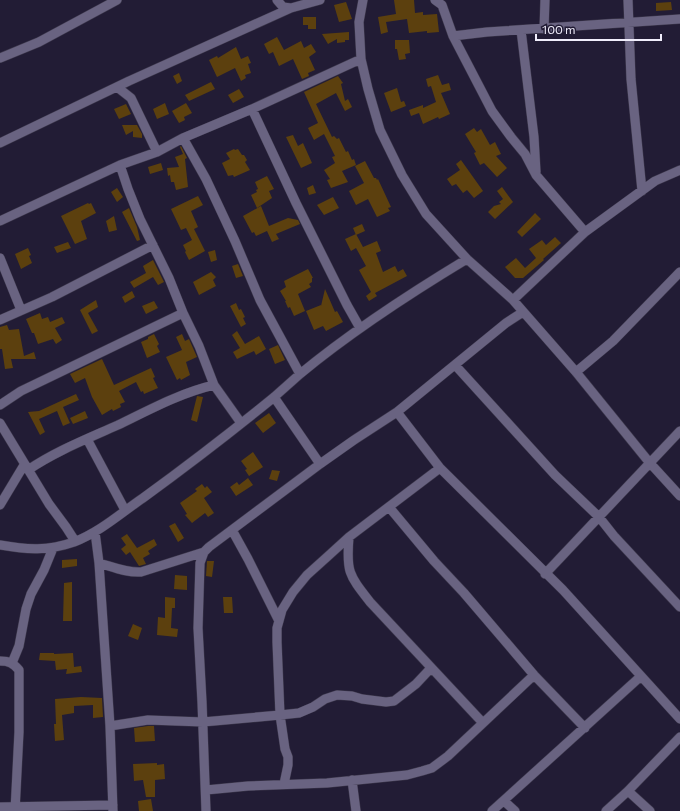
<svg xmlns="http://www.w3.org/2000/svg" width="680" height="811" font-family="Commissioner,sans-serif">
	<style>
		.building { fill: #5c400e }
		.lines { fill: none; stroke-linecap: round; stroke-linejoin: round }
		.street-casing { stroke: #3e394d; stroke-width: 10 }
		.street { stroke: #696381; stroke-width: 9 }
	</style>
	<rect width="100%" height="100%" fill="#221c35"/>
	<path class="building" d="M394,0h20l1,13 8,-1v3l14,-1 2,18 -12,1v-2l-18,2 -2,-14 -21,3 2,10 -7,2 -3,-17 18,-3z
		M346,2l6,17 -13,3 -5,-17z
		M671,2l1,8 -16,1v-8z
		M303,17h13v12h-8v-4h-5z
		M349,32v8h-4v2l-8,1v-4l-9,5 -6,-10z
		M277,37l7,13 17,-9 3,7 7,-4 5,8 -7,5 6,13 -7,3 1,3 -7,3 -9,-20 -14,7 -6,-14 -4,2 -5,-10z
		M395,40h14l1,13 -5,1 1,5 -7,1 -2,-11h-2z
		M236,47l5,12 7,-3 3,7 -3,1 3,9 -6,2 1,3 -5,3 -6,-13 -18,9 -8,-17 8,-4 1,2z
		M179,73l3,8 -5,3 -4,-8z
		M438,75l4,10 7,-2 2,7 -10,3 9,21 -11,5 -1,-2 -15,7 -4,-11 -8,3 -2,-6 14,-5v3l13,-6 -5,-16 -3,1 -2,-8z
		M338,76l5,7 -2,1 4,17 3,-2 4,8 -7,4 -9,-18 -20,11 16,33 2,-1 3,3 2,-1 7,14 2,-1 4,9 2,-1 2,6 -14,6 6,11 -17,6 -4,-8 3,-1 -6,-9 11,-7 -3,-6 3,-1 -11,-22 -10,6 -6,-12 10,-5 -14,-31z
		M211,82l4,7 -26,12 -4,-6z
		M397,88l4,14 3,-1 2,5 -15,6 -7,-19z
		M239,89l5,8 -11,6 -5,-8z
		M165,103l4,11 -12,5 -4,-10z
		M186,103l6,10 -8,4 1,3 -6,3 -7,-12z
		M126,104l5,10 -12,5 -5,-10z
		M122,125h15l5,9v4l-9,-1v-6l-7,4z
		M474,128l3,4 4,-3 9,16 5,-3 6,12 -5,2 11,12 -10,9 -13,-14 -4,2 -6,-12 2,-1 -11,-18z
		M293,135l5,11 5,-3 9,20 -11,5 -15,-31z
		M181,146l6,12 -2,1 3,28 -12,3 -2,-8h-3l-1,-7 -2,1 -1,-8 12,-1 -4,-10 8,-3 -3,-7z
		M234,149l1,1 3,-1 4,6h2l3,5 -2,2 5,8 -16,7 -1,-2 -5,1 -6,-13 8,-4 -4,-6z
		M461,160l22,31 -9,7 -7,-8 -4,3 -7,-9 -4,2 -5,-7 13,-9 -4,-6z
		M365,161l9,17h2l1,2 1,-1 13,28 -3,1 2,3 -13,6 -9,-18 -12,6 -7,-14 15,-8 -9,-17z
		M161,163l2,7 -13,4 -2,-7z
		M267,176l7,13 -5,2 3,7 -15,10 -6,-13 6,-3 -1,-2 2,-1 -3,-7z
		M313,185l3,8 -7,2 -2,-7z
		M502,187l11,15 -18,17 -7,-7 6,-6 7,-2 -2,-2 4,-3 -6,-8z
		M117,188l6,9 -6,5 -6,-10z
		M198,196l5,9 -12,6 7,16 -4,2 11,22 -16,9 -4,-8 1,-1 -3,-6 9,-5 -6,-12 -5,2 -10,-21z
		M333,197l6,11 -15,7 -7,-10z
		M88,203l1,1 2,-1 5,10 -15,8 6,18 -12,5 -14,-28z
		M261,206l8,20 19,-8 10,2 2,4 -24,10 3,5 -7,3 -5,-11 -11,5 -2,-4 -2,1 -9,-17z
		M129,208l8,19 3,13 -3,1 -15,-29z
		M535,213l6,6 -19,18 -5,-5z
		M114,216l3,14 -8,2 -3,-11z
		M362,224l3,7 -9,4 -3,-7z
		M356,234l7,13 14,-6 4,10 -5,2 7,19 12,-6 3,6 5,-3 4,7 -32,17 2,3 -8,5 -3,-5 5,-4 -12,-22 7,-4 -10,-18 -5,3 -6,-12z
		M555,237l6,6 -18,16 1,1 -21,18h-8l-10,-11 11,-9 9,10 11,-10 -7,-9 13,-9 4,5z
		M68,242l3,6 -14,5 -3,-6z
		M28,248l3,7 -2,1 3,7 -11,6 -6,-15z
		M215,250l2,10 -6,2 -3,-10z
		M153,260l11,22 -6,3 -5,-8 -19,11 -4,-6 16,-9 -3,-7z
		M238,264l5,12 -7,2 -4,-12z
		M308,269l5,9h-1v4l-3,2 2,3 -13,7 7,17 -11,5 -4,-9 -2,1 -3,-7h1l-6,-10 6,-4 -2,-6z
		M211,272l5,5 -3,3 3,6 -17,9 -6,-13z
		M325,289l10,23 2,-1 6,11 -17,9 -3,-5 -9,4 -8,-19 15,-6v1z
		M132,291l3,6 -10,6 -3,-6z
		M96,300l2,7 -10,6 10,18 -6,3 -12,-24z
		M154,301l4,7 -12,6 -4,-8z
		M236,303l3,7 2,-1 4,8 -2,1 3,6 -5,3 -11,-21z
		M40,313l2,6 6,-2 2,5 12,-5 3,6 -10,5 7,12 -6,4 -3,-5 -15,5 -4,-11h-2l-6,-14z
		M7,325l2,5 10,-1 5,27 10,-4 2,7h-25l2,9 -8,1 -3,-20h-2v-22z
		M237,331l8,13 14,-8 7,13 -10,6 -2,-4 -17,8 -4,-7 7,-4 -8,-13z
		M154,334l5,10 -2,2 3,6 -13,6 -6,-16 7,-3v-2z
		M182,334l3,7 4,-2 8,18 -11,5 4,13 -9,5 -1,-2 -3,2 -11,-23 16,-7 -6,-13z
		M278,345l7,15 -10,4 -6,-15z
		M102,359l12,26 37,-17 4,9 -2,1 5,10 -14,6 -1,-3 -2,1 -5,-10 -17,9 6,11 -5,2 1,3 -8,4 -1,-2 -10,6 -10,-18 -7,-19 -10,5 -5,-9z
		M76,394l3,6 -16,7 7,16 -7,3 -6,-15 -18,8 6,13 -5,3 -12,-23 11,-1z
		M197,396l6,1 -6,25 -6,-2z
		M85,411l3,7 -15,6 -3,-6z
		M269,413l7,10 -13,10 -8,-10z
		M253,452l10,15 -14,9 -4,-6 2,-1 -6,-8z
		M272,470l8,1 -3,10 -8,-2z
		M248,478l5,7 -17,11 -6,-9 7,-5 2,3z
		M202,484l3,4 2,-2 5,6 -8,6 10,15 -6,4 -3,-4 -13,10 -7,-8 2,-1 -7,-11 17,-12 -2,-2z
		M175,523l9,15 -6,4 -9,-16z
		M127,534l10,14 17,-9 3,6 -9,6 2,3 -7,4 3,6 -7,2 -9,-14 -4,3 -5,-6 5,-4 -5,-7z
		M77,559v7l-15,2v-8z
		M207,561h7l-2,16 -6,-1z
		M175,575l12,1v14l-13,-1z
		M72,582v39h-9l1,-38z
		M165,597l10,1v10h-3l-1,20 7,1 -1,8 -20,-2 1,-18 7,1z
		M223,597h9l1,16h-9z
		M133,624l9,4 -4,12 -10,-4z
		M40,653h14v1l19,-1 1,14 7,-1 1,6 -16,2 1,-5 -11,1 -1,-9 -16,-1z
		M81,697l21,1 1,19 -10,1v-13l-19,1v7l-12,2 2,25 -9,1 -1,-17h2l-1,-25z
		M148,726h6l1,15 -20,1 -1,-14z
		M157,763v2l7,-1 1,15 -10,1v17h-9l-3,-17 -9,1 -1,-17z
		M151,799l2,12h-14l-1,-10z"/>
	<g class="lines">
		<defs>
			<path id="street" d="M277,0l6,7 8,1 29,-8
				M363,0l-4,22 2,37 7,30 12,41 22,45 24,39 41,45 46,41 63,72 73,90 31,34
				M435,0l7,5 11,31 39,75 19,26 14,17 11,21 49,57
				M628,0l3,79 11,112
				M544,29l1,-29
				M521,30l13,107 2,35
				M453,36l34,-4 193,-13
				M0,58l39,-16 78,-42
				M117,87l14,11 26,54
				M252,109l44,94 51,102 13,23
				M183,138l23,41 29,62 25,59 40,74
				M0,143l129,-62 162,-73
				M120,165l8,24 12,30 29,59 14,35 16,33 15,39 27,38
				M0,221l120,-56 37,-13 26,-14 69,-29 109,-50
				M0,258l21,52
				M513,300l72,-68 70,-51 25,-11
				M0,320l52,-23 101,-52
				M455,365l100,110 44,42 15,19 66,71
				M576,372l37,-31 67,-69
				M274,397l46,67
				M0,405l21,-14 162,-78
				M397,412l43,56 123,122 117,129
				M0,423l49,81 17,23 9,14
				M87,439l38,71
				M28,470c28,-19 59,-31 90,-45 31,-15 62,-32 96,-40
				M0,505l24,-40
				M389,507l45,54 30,32 70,82 51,53
				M232,530l16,29 31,62
				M95,532l4,31 11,163 3,85
				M349,537c-3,35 0,38 21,65l113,121
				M0,545c27,5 48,6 74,-3 26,-10 47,-29 69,-44 44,-32 87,-65 130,-100 9,-8 18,-16 27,-24 52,-43 109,-80 167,-115
				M99,563c14,4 28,10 42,9l63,-20
				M545,574l135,-143
				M0,661c9,0 13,2 19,9v62l-4,79
				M12,663l7,-17 7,-37 5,-15 13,-24 9,-22
				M110,726l38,-6 55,2 77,-7 19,-2 14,-6 12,-8 12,-4 15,1 10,3 24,3 8,-1 22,-17 15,-16
				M352,780l4,31
				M284,784l4,-19v-8l-3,-8 -5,-34 -3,-73v-14l5,-18 11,-18 14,-17 20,-18 22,-20 91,-69
				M206,790l42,-4 79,-3 80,-8 15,-4 10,-3 16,-12 86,-81
				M628,791l22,20
				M504,801l11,10
				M0,807l113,-2
				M206,811l-4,-109 -4,-74 2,-65 4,-11 5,-5 111,-83 34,-24 43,-28 109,-89 17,-11
				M492,811l148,-134
				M606,811l22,-20 52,-54"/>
		</defs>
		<use href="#street" class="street-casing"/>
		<use href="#street" class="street"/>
	</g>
	<path d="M536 34v6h125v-6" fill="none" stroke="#f1eefc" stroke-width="2"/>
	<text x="542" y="34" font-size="12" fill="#f1eefc" stroke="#221c35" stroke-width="3" paint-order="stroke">100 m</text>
</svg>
